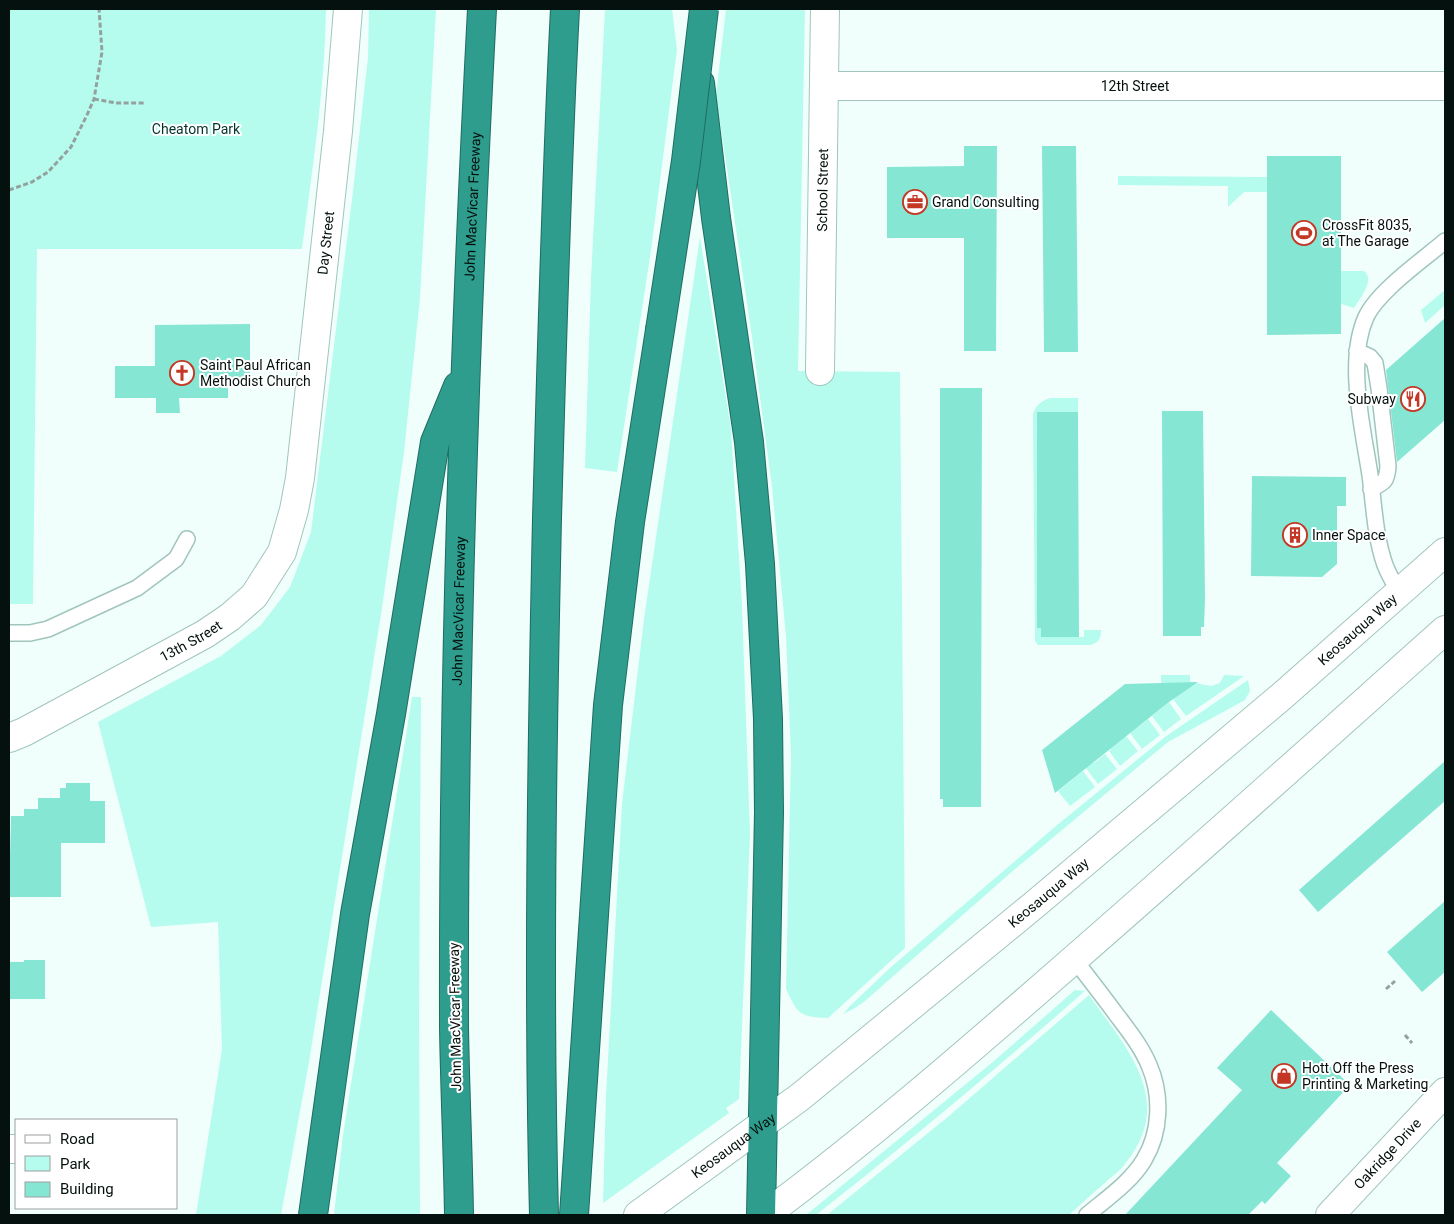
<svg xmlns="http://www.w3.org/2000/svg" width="1454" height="1224" font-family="Roboto,sans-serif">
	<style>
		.green { fill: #b5fcee }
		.building { fill: #86e6d4 }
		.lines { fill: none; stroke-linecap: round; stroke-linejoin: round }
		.service-casing { stroke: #a1c5bd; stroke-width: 18 }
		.minor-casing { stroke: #a1c5bd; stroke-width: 30 }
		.secondary-casing { stroke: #a1c5bd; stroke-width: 30 }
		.motorway-casing { stroke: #206c61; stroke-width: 30 }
		.path { stroke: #94a19e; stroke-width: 3; stroke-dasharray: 5 2.5; stroke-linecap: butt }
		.service { stroke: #fff; stroke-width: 15 }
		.minor { stroke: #fff; stroke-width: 28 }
		.secondary { stroke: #fff; stroke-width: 28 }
		.motorway { stroke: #2e9d8d; stroke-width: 28 }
		.motorway-bridge-casing { stroke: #206c61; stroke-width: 30; stroke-linecap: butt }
		.motorway-bridge { stroke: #2e9d8d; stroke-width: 28 }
		.labels { text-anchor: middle; stroke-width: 4; stroke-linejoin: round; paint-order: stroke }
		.street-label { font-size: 14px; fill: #05110e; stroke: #fff }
		.park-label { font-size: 14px; fill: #03332d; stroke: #fff }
		.poi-label { font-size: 14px; fill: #05110e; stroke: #fff; text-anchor: start }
	</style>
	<rect width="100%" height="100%" fill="#f0fffc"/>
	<path class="green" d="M9,9h317c-1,80 -14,161 -24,240h-265l-4,355h-24z
		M369,9h67l-16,289 -16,154 -22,156 -73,454 -28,153h-85l26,-166 -4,-127 -67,5 -53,-205 123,-66 40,-31 29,-38 21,-55 42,-341 15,-134z
		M605,9h67l5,41 -5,38 -21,162 -34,222 -32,-4 6,-190z
		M726,9h79l-7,362 102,1 5,576 -77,70c-29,-1 -30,-4 -42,-29l5,-234 -5,-119 -14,-149 -21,-157 -35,-235z
		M1118,176l149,1v15h-23l-16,15v-21l-110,-1z
		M700,237l31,192 11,177 8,228 -11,265 -13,9 3,5 -126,90 3,-107 16,-292 22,-185z
		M1341,271h23c12,9 -5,28 -10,37l-13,-4z
		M1445,290v15l-20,18 -4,-13z
		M1050,398h28v14l-41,1v21h3v6h-3v21h3v6l-3,1v160h4v9h43v-7h17c0,8 -2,13 -11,15h-52l-3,-4 -2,-226c2,-9 8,-14 17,-17z
		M1161,675h29v7l21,4 9,-3 4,-8 20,1 -58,40 -13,-17 9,-7 -21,-9z
		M1248,680l2,11 -5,9 -77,42 -153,127 -150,132 -10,7 -12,6 7,-8 41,-39 165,-141 109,-89z
		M412,697h9l-2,321 1,197h-86l9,-80z
		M1169,702l12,17 -17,13 -12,-16z
		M1148,719l12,16 -18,14 -12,-16 2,-1 -2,-3 8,-2z
		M1126,736l12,15 -18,15 -11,-15 2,-2 -2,-3 5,-4 2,2z
		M1105,754l12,15 -19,15 -12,-16 6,-8 2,3z
		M1083,771l12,16 -25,19 -12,-15z
		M1075,990l10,1c-88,77 -177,152 -269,224h-10l188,-154z
		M1089,995c37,53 88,105 36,169 -5,7 -13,12 -19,18 -13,11 -25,22 -37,33h-242l122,-99z"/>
	<path class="building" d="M964,146h33l-1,205h-32v-113h-77v-71l77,-1z
		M1042,146h34l2,206h-34z
		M1267,156h74v178l-74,1z
		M1445,318v102l-48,42 -11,-92z
		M250,324v56h-22v18h-49l1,15h-24v-15h-41v-32h40v-41z
		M940,388h42l-1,419h-38v-8h-3z
		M1162,411h41l2,188 -1,28h-3v9h-38z
		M1037,412h41l1,225h-38v-9h-4z
		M1252,476l94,1v29h-9v58l-15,13 -71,-1z
		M1198,682l-29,20 -114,91 -13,-43 83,-66z
		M1445,761v40l-127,111 -19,-22z
		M66,783h24v18h15v42h-44v54h-52l2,-81h13v-7h14v-11h22v-10h6z
		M1445,901v71l-23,20 -35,-40z
		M24,960h21v39h-36v-37h15z
		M1271,1010l79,75 -73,78 14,13 -26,28 -3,-3 -14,14h-123l117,-125 -25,-22z"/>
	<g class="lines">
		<defs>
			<path id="service" d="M1357,351l13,6 5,6 4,25 9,78c-1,15 -3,16 -17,23
				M1400,592c-6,-8 -11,-17 -15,-27 -10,-28 -11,-60 -15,-90 -7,-46 -24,-114 -4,-158 12,-26 57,-57 79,-76
				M9,633h21l18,-4 89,-41 39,-29 11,-20
				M1074,959c14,18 28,36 42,55 12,16 25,32 33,51 13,30 12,67 -5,95 -13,22 -38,39 -57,55"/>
			<g id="minor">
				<path id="s1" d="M824,86h621"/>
				<path id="s2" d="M820,371l5,-362"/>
				<path id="s3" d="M9,738l15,-6 181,-98 25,-17 24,-21 28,-44 12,-42 6,-32 38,-347 10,-122"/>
				<path d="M9,1149h7"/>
				<path id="s4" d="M1330,1215l115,-123"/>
			</g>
			<g id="secondary">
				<path id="s5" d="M638,1215l162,-118 234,-192 248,-209 163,-144"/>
				<path d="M765,1215c101,-75 197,-158 292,-241 130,-113 259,-229 388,-344"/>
			</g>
			<g id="motorway">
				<path d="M700,83l16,135 33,224 11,122 8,155 1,93 -8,403"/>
				<path d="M313,1215l42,-301 36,-200 44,-272 23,-56"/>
				<path id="s6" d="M459,1215c-1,-62 -4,-125 -5,-188 -1,-339 10,-679 28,-1018"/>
				<path d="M544,1215c-6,-232 -2,-465 3,-697 5,-170 9,-340 18,-509"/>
				<path d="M574,1215l34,-510 22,-183 30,-192"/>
			</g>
		</defs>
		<use href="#service" class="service-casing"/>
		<use href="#minor" class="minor-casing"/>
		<use href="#secondary" class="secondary-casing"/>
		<use href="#motorway" class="motorway-casing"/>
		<path class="path" d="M94,99l22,4h30
			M9,190l23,-8 16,-10 23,-25 16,-32 7,-16 8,-47 -3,-43
			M1386,989l9,-8
			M1405,1035l7,8"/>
		<use href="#service" class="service"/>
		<use href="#minor" class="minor"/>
		<use href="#secondary" class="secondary"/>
		<use href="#motorway" class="motorway"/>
		<defs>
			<path id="motorway-bridge" d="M660,330l26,-169 18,-152"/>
		</defs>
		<use href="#motorway-bridge" class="motorway-bridge-casing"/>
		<use href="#motorway-bridge" class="motorway-bridge"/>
	</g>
	<defs>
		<symbol id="office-ring" viewBox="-11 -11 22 22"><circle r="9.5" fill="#fff" stroke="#c33724" stroke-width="1.5"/><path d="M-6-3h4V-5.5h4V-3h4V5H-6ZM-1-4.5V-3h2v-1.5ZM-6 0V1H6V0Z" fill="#c33724"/></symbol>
		<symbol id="stadium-ring" viewBox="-11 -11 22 22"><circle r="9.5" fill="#fff" stroke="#c33724" stroke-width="1.5"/><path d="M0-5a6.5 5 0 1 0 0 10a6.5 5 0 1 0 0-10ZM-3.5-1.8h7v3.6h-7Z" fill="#c33724"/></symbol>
		<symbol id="church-ring" viewBox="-11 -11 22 22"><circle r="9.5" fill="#fff" stroke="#c33724" stroke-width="1.5"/><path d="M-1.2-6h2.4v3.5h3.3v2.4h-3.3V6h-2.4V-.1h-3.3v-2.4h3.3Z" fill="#c33724"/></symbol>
		<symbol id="restaurant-ring" viewBox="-11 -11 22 22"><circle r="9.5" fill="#fff" stroke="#c33724" stroke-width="1.5"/><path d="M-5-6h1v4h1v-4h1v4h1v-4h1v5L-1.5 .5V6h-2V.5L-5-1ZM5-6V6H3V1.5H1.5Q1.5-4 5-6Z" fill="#c33724"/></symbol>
		<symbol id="building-ring" viewBox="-11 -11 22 22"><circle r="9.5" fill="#fff" stroke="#c33724" stroke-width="1.5"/><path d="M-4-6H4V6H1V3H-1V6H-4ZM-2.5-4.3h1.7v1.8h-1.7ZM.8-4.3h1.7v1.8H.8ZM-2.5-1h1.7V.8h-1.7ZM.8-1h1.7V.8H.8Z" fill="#c33724"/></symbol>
		<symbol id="shop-ring" viewBox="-11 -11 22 22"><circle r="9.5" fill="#fff" stroke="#c33724" stroke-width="1.5"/><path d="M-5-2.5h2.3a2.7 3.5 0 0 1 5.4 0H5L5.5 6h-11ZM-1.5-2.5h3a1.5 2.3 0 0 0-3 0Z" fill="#c33724"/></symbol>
	</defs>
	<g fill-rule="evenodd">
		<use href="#office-ring" x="901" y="188" width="28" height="28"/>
		<use href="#stadium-ring" x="1290" y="219" width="28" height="28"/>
		<use href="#church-ring" x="168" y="359" width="28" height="28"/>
		<use href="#restaurant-ring" x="1399" y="385" width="28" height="28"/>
		<use href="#building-ring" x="1281" y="521" width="28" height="28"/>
		<use href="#shop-ring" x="1270" y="1062" width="28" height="28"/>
	</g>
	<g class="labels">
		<g class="street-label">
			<text dy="5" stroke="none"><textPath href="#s1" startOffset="311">12th Street</textPath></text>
			<text dy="5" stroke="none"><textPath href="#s2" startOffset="181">School Street</textPath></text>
			<text dy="5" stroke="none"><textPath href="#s6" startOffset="1009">John MacVicar Freeway</textPath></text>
			<text dy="5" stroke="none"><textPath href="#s3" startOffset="649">Day Street</textPath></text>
			<text dy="5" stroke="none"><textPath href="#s6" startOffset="604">John MacVicar Freeway</textPath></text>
			<text dy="5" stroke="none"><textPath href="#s5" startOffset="928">Keosauqua Way</textPath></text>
			<text dy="5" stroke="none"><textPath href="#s3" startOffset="206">13th Street</textPath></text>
			<text dy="5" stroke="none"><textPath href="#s5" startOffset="522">Keosauqua Way</textPath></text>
			<text transform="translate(455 1017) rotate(-91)" y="5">John MacVicar Freeway</text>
			<text dy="5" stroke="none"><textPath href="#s5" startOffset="118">Keosauqua Way</textPath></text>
			<text dy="5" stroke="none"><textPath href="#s4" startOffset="84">Oakridge Drive</textPath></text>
		</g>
		<g class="park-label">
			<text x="196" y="134">Cheatom Park</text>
		</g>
		<g class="poi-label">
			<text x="932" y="207">Grand Consulting</text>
			<text x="1322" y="230">CrossFit 8035,<tspan x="1322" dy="16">at The Garage</tspan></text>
			<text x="200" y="370">Saint Paul African<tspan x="200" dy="16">Methodist Church</tspan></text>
			<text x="1396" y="404" text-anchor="end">Subway</text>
			<text x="1312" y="540">Inner Space</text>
			<text x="1302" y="1073">Hott Off the Press<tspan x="1302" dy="16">Printing &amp; Marketing</tspan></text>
		</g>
	</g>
	<rect width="1454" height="1224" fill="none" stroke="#05110e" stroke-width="20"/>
	<rect x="15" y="1119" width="162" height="90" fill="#ffffff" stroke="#9ba09f"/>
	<rect x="25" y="1135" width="25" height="8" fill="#ffffff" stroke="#9ba09f"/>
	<text x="60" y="1144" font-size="15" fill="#05110e">Road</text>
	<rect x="25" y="1156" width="25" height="15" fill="#b5fcee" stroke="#9ba09f"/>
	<text x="60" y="1169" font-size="15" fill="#05110e">Park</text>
	<rect x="25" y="1182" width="25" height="15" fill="#86e6d4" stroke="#9ba09f"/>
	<text x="60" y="1194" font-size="15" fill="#05110e">Building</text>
</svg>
